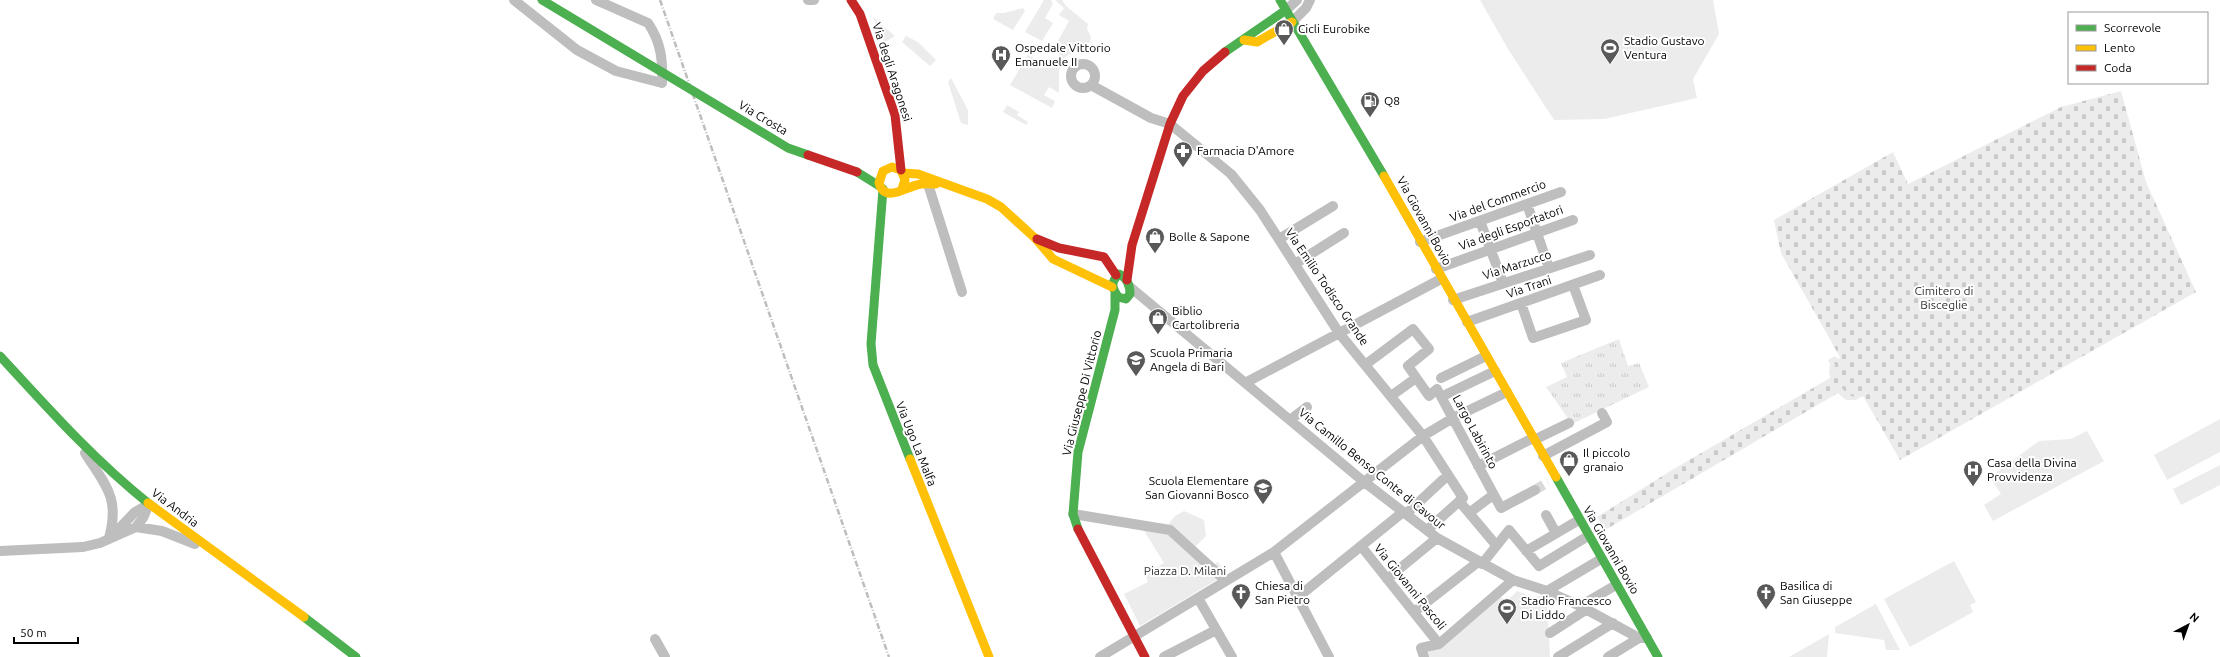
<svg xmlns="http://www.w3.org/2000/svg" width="2220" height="657" font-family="Ubuntu,sans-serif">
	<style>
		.grass { fill: url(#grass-tufts) }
		.cemetery { fill: url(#cemetery-stones) }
		.garden { fill: #ececec }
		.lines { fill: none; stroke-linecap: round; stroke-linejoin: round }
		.street-tunnel { stroke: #d9d9d9; stroke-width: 10; stroke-dasharray: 10 5; stroke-linecap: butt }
		.street { stroke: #bebebe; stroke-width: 10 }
		.fast { stroke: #4caf50; stroke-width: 9 }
		.slow { stroke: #ffc107; stroke-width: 9 }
		.jam { stroke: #c62828; stroke-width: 9 }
		.rail { stroke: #bebebe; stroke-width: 2.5; stroke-dasharray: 6 2 1 2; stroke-linecap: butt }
		.fast-bridge { stroke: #4caf50; stroke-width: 9 }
		.jam-bridge { stroke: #c62828; stroke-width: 9 }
		.labels { text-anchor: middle; stroke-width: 4; stroke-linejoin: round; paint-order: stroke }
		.poi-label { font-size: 12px; fill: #000; stroke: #fff; text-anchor: start }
		.street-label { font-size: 12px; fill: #000; stroke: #fff }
		.park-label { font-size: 12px; fill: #333; stroke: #fff }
	</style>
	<defs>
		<pattern id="grass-tufts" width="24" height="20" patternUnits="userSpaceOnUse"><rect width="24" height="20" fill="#ececec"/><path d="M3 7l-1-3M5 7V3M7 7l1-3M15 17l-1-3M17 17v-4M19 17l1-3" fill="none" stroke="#c9c9c9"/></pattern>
		<pattern id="cemetery-stones" width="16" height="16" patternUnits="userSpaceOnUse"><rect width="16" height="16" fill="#ececec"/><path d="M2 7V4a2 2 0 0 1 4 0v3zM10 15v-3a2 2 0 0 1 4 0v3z" fill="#c9c9c9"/></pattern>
	</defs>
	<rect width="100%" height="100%" fill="#fff"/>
	<path class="grass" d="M1619,339l9,27 11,-3 10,24 -77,37 -26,-37 21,-10 -6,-14z"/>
	<path class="cemetery" d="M2121,91l25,91 50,110 -296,168 -37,-64c-9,5 -17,7 -25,-3l-233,137 -8,-13 75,-47 158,-92v-14l-2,-4 7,-4 3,3 2,-2 -59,-104 -7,-33 119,-68 15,32 153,-77z"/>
	<path class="garden" d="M1044,0h7l2,4 -8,14 8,5 -11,18 -17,-9z
		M1055,0h7l4,6 22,18 -1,5 4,8 -1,5 -28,17 -3,13v21l-10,-6 -5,8 11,6 -3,7 -42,-23 18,-30 24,13 12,-22 -6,-5 11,-20 -10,-6 5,-7z
		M1480,0h233l6,34 -26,45 4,19 -93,21 -50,1 -46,-71z
		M1023,8l2,3 -12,19 -20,-11 3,-6h8z
		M873,17l22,19 -11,7z
		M906,36l12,6 18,18 -6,6 -28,-24z
		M951,78l17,32v15l-7,-2 -13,-41z
		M1007,105l12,7 -2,3 11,7 -2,3 -23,-13z
		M1830,364h5l1,13 -5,3 -2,-8z
		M1842,388l6,7 7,2 2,3h-11l-9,-10z
		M2220,419v33l-53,28 -13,-25z
		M2087,431l17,30 -111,60 -9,-16 17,-11 -11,-17 49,-36 32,-2z
		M2220,465v20l-39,20 -8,-16z
		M1184,511l20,9 2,16 -12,12 19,17 5,-3 8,12 -86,52 -16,-32 24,-12 -3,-8 19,-11 -21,-34 24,-3 8,-10z
		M1954,561l22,41 -6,3 3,7 -63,35 -26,-48z
		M1517,591l16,6 14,-2 3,62h-122l-2,-4 13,-5 60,-53 7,7z
		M1876,604l24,46h-14l-2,-10 -49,-7v-6z
		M1829,634l-2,23h-38z"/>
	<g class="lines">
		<path class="street-tunnel" d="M1535,490l13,-8"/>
		<path class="street" d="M514,0l63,50 39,21 46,12c1,-23 -1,-41 -14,-60l-52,-23
			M808,0h6
			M1286,10l11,-10
			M1292,22l14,-14 4,-8
			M1071 76a12 12 0 1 1 24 0a12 12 0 1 1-24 0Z
			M1091,85l60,33 19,6 61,50 29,36 79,123 84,103 40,62 -36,32
			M928,184l34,108
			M1527,204l22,64
			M1480,221l23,62
			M1279,239l54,-33
			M1420,242l141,-50
			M1295,264l49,-31
			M1436,269l137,-49
			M1130,287l233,194 74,57 76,42 34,11 33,15 59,32h8
			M1453,300l137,-45
			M1521,303l12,35 53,-18 -13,-35
			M1467,322l133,-47
			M1365,365l48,-36 16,20 -21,17 21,30 8,-7 64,119 34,-18
			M1441,378l45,-22
			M1245,383l196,-104
			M1447,394l48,-23
			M1391,396l25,-18
			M1290,420l17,-13
			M1534,440l35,-17
			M85,453c21,33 35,45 24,85
			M1543,456l64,-34 -5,-9
			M1478,466l55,-28
			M1459,501l37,44
			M1469,513l24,-18
			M1073,514l97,16 56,51
			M1406,514l42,-39
			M1546,515l10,18
			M136,527l7,-9 6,-14
			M113,535l22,-23 14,-8
			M1361,546l78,98
			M0,551l83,-4 17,-4 36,-16 26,4 33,13
			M1526,551l53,-31
			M1274,552l55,105
			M1482,564l27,-34 30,36 49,-30
			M1387,579l50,-41
			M1547,591l54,-32
			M1298,597l105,-85
			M1198,598l34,59
			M1580,606l36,-21
			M1414,612l64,-50
			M1550,633l37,-24
			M655,639l10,18
			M1100,657l174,-105 149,-116 30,-18 54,-26
			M1164,657l52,-27
			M1424,657l-3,-9 18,-4 74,-64
			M1558,657l55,-34
			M1608,657l31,-19"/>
		<path class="fast" d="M1280,0l104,176
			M1225,52l61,-42
			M857,172l24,15
			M883,189l-12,155 2,21 37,94
			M1119,274c8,4 11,11 11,20l-4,5 -8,-2c-6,-10 -8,-14 1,-23z
			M0,356c47,51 93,103 148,147
			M1556,477l102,180
			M1078,529l-5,-15 5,-62 37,-142v-16
			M304,617l52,40"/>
		<path class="slow" d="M1244,40l13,2 35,-20
			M903,173l15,1 69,25 14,8 35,32 17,20 59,28
			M1384,176l172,301
			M902,189l3,-9 -4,-10 -9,-3 -9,4 -4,12c6,20 25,5 38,2 6,-2 13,-1 19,-1
			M910,459l79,198
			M148,503l156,114"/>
		<path class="jam" d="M851,0l9,14 35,101 6,55
			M1037,239l22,9 45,9 12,18
			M1127,280l5,-35 38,-121 13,-28 20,-25 22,-19
			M1078,529l67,128"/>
		<path class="rail" d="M660,0l229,657"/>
		<path class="fast-bridge" d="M542,0l246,148 20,7"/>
		<path class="jam-bridge" d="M808,155l49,17"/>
	</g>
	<defs>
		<symbol id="shop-pin" viewBox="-11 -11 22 30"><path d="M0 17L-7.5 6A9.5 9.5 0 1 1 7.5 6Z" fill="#595959" stroke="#fff"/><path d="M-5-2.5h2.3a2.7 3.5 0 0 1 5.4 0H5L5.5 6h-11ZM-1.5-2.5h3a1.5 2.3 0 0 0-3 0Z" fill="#fff"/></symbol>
		<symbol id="stadium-pin" viewBox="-11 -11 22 30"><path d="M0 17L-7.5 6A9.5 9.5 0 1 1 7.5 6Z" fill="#595959" stroke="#fff"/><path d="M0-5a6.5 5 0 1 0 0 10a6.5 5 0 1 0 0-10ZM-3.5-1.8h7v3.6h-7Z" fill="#fff"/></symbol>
		<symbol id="hospital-pin" viewBox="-11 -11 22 30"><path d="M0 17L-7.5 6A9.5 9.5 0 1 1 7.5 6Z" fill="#595959" stroke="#fff"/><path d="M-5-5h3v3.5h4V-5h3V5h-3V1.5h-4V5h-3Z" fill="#fff"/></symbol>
		<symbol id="fuel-pin" viewBox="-11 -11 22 30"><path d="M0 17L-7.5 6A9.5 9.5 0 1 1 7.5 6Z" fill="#595959" stroke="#fff"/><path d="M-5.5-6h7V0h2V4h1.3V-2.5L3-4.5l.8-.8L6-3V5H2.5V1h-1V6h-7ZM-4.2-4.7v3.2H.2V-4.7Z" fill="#fff"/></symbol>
		<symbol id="pharmacy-pin" viewBox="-11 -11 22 30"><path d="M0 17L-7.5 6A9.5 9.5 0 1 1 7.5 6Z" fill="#595959" stroke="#fff"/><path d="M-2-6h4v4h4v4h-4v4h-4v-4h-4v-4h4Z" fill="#fff"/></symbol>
		<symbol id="school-pin" viewBox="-11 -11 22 30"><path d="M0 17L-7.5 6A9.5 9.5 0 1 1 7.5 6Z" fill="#595959" stroke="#fff"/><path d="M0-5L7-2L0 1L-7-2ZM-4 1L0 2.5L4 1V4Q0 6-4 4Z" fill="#fff"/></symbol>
		<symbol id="church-pin" viewBox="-11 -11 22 30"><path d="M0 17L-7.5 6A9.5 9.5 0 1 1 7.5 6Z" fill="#595959" stroke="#fff"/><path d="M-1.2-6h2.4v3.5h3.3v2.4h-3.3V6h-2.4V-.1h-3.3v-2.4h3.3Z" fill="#fff"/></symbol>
	</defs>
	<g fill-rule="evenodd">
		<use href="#shop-pin" x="1273" y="18" width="22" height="30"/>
		<use href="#stadium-pin" x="1599" y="37" width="22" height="30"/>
		<use href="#hospital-pin" x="990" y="44" width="22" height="30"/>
		<use href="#fuel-pin" x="1359" y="90" width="22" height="30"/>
		<use href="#pharmacy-pin" x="1172" y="140" width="22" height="30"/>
		<use href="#shop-pin" x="1144" y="226" width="22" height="30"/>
		<use href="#shop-pin" x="1147" y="307" width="22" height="30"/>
		<use href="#school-pin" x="1125" y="349" width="22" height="30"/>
		<use href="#shop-pin" x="1558" y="449" width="22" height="30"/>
		<use href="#hospital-pin" x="1962" y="459" width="22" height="30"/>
		<use href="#school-pin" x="1252" y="477" width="22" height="30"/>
		<use href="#church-pin" x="1230" y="582" width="22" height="30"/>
		<use href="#church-pin" x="1755" y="582" width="22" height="30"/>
		<use href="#stadium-pin" x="1496" y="597" width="22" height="30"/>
	</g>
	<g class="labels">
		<g class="poi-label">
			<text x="1298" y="33">Cicli Eurobike</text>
			<text x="1624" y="45">Stadio Gustavo<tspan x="1624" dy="14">Ventura</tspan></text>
			<text x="1015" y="52">Ospedale Vittorio<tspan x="1015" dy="14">Emanuele II</tspan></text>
			<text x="1384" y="105">Q8</text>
			<text x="1197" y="155">Farmacia D'Amore</text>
			<text x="1169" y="241">Bolle &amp; Sapone</text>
			<text x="1172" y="315">Biblio<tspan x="1172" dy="14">Cartolibreria</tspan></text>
			<text x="1150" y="357">Scuola Primaria<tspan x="1150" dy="14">Angela di Bari</tspan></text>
			<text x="1583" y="457">Il piccolo<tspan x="1583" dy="14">granaio</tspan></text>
			<text x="1987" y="467">Casa della Divina<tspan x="1987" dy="14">Provvidenza</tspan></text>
			<text x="1249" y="485" text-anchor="end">Scuola Elementare<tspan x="1249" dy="14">San Giovanni Bosco</tspan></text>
			<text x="1255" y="590">Chiesa di<tspan x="1255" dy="14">San Pietro</tspan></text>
			<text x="1780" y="590">Basilica di<tspan x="1780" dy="14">San Giuseppe</tspan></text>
			<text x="1521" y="605">Stadio Francesco<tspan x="1521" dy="14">Di Liddo</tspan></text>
		</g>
		<g class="street-label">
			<text transform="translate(892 72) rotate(72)" y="4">Via degli Aragonesi</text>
			<text transform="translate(763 118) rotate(31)" y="4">Via Crosta</text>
			<text transform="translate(1498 201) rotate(-20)" y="4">Via del Commercio</text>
			<text transform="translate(1424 221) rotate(61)" y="4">Via Giovanni Bovio</text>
			<text transform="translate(1511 228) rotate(-20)" y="4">Via degli Esportatori</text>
			<text transform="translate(1517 265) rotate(-18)" y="4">Via Marzucco</text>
			<text transform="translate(1327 287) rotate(56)" y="4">Via Emilio Todisco Grande</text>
			<text transform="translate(1529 287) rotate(-19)" y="4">Via Trani</text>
			<text transform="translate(1082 393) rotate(-76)" y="4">Via Giuseppe Di Vittorio</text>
			<text transform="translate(1475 432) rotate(62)" y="4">Largo Labirinto</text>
			<text transform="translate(916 444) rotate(68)" y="4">Via Ugo La Malfa</text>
			<text transform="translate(1372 469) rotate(39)" y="4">Via Camillo Benso Conte di Cavour</text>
			<text transform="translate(175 508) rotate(37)" y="4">Via Andria</text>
			<text transform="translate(1611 550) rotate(60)" y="4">Via Giovanni Bovio</text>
			<text transform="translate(1410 587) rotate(51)" y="4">Via Giovanni Pascoli</text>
		</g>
		<g class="park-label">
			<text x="1944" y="295">Cimitero di<tspan x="1944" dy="14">Bisceglie</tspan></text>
			<text x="1185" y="575">Piazza D. Milani</text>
		</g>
	</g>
	<rect x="2068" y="12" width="140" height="72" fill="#ffffff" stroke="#999999"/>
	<rect x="2076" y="25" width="20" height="6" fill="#4caf50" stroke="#999999"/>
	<text x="2104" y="32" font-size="12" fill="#000000">Scorrevole</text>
	<rect x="2076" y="45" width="20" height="6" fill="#ffc107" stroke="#999999"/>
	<text x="2104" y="52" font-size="12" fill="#000000">Lento</text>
	<rect x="2076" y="65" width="20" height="6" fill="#c62828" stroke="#999999"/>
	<text x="2104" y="72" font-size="12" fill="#000000">Coda</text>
	<g transform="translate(2188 625) rotate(41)" stroke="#ffffff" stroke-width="3" paint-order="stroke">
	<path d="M0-3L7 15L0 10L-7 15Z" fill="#000000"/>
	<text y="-6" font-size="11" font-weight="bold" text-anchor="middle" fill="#000000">N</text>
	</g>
	<path d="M14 637v6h64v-6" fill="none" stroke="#000000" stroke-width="2"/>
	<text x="20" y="637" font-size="12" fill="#000000" stroke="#ffffff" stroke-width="3" paint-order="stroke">50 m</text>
</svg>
